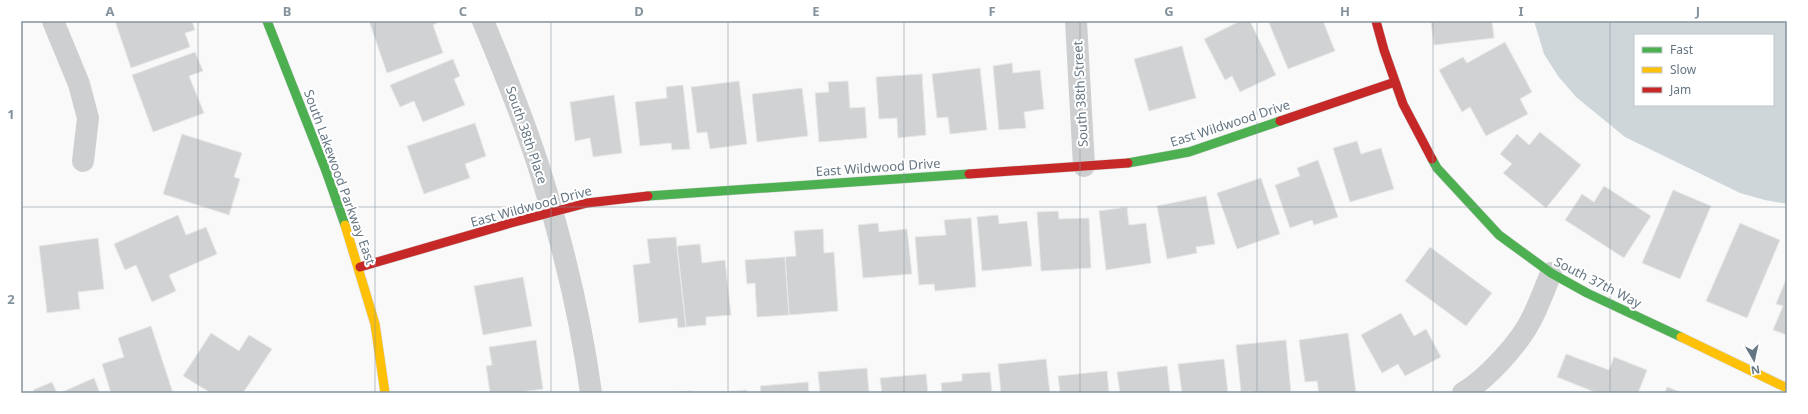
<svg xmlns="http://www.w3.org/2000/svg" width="1808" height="414" font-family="'Noto Sans',sans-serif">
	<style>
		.water { fill: #ced6d9; fill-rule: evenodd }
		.building { fill: #d0d2d3; stroke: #e8e8e8 }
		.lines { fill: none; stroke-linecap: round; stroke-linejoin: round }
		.fast-casing { stroke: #d5d6d7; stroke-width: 10 }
		.slow-casing { stroke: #d5d6d7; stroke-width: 10 }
		.jam-casing { stroke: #d5d6d7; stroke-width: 10 }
		.street { stroke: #cecfd0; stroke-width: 22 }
		.fast { stroke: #4caf50; stroke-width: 9 }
		.slow { stroke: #ffc107; stroke-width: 9 }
		.jam { stroke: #c62828; stroke-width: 9 }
		.grid { fill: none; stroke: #84929c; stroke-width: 1; stroke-opacity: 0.55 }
		.labels { text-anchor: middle; stroke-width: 4; stroke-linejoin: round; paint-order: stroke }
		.street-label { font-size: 13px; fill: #657683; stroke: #fff }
		.neatline { fill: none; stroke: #84929c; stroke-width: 1.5 }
		.grid-label { font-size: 13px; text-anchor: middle; font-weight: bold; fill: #84929c }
	</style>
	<rect width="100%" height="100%" fill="#f9f9f9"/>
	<path class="water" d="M1534,21h253v183l-22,-4 -25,-7 -115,-56 -49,-40 -18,-21 -14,-22zM1635,35h138v70h-138z"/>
	<path class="building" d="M115,21h77l3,9 -10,3 5,14 -59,21z
		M369,21h69l1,1 -6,3 10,28 -56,20z
		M1240,21h10l26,54 -36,17 -8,-16 -7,4 -21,-41z
		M1274,21h49l12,30 -47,18 -19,-46z
		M1431,21h61l2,17 -60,7z
		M1505,42l27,50 -12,7 8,15 -42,22 -16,-29 -8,5 -23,-42 24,-13 4,6z
		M1182,46l14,52 -47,13 -15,-52z
		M195,52l8,19 -14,5 15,37 -51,19 -21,-57z
		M453,59l7,17 -6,3 11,26 -42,17 -9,-21 -14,6 -10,-22z
		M1012,63l1,10 27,-3 4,39 -20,3 2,16 -27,2 -6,-64z
		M980,68l7,62 -37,4 -2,-17 -11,1 -5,-44z
		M922,74l4,61 -28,3 -1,-20 -18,1 -3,-42z
		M739,81l8,63 -37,5 -3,-17 -10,1 -6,-46z
		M848,81l2,27 15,-1 2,31 -48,4 -4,-49 14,-1 -1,-10z
		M683,85l7,64 -18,1 -1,-7 -31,3 -5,-44 32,-4 -1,-11z
		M802,88l6,48 -51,6 -5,-48z
		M614,95l8,58 -29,4 -3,-19 -15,3 -5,-39z
		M475,123l11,33 -21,8 5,14 -46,16 -17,-48z
		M1540,132l41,33 -35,43 -43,-35 9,-9 -12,-10 17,-20 12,11z
		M182,134l60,19 -8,24 6,2 -11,36 -66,-21z
		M1357,141l4,13 20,-6 13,41 -44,13 -17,-54z
		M1318,160l20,57 -24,8 -2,-5 -22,8 -15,-43 25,-9 -3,-8z
		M1261,178l19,56 -43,15 -20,-56z
		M1604,186l47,30 -27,42 -59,-38 17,-26 12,8z
		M1673,190l38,16 -31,73 -38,-16z
		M1206,196l9,48 -19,3 1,6 -30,6 -10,-53z
		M1127,207l2,18 17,-2 5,40 -45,7 -7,-59z
		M1058,211l1,8 30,-1 2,50 -50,3 -4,-59z
		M178,215l8,20 20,-8 11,27 -48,21 7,16 -24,11 -16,-37 -11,5 -11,-26z
		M998,215l1,9 28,-3 5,45 -50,5 -5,-54z
		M971,218l5,69 -41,4 -1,-7 -15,1 -4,-48 31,-2 -2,-15z
		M878,223l1,9 28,-3 5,45 -49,4 -5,-53z
		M1740,223l40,17 -33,78 -41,-17z
		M823,229l1,24 10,-1 4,59 -49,4 -4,-58 11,-1 -2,-25z
		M676,237l10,90 -8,1 -1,-10 -38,5 -6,-58 17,-2 -3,-24z
		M98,238l6,51 -26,3 2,17 -33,4 -8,-67z
		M700,244l2,19 23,-3 6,55 -25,2v8l-20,2 -9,-81z
		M1430,247l62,46 -26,33 -61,-45z
		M785,257l4,58 -32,2 -2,-34 -8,1 -2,-24z
		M523,277l9,49 -49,9 -9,-49z
		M1787,277v58l-14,-5 10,-24 -7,-2z
		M1401,313l13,23 12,-7 15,28 -36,19 -7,-12 -16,9 -21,-38z
		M151,326l22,67h-62l-9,-29 22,-7 -6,-19z
		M211,333l28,18 10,-16 23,14 -29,44h-32l-28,-17z
		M1348,333l8,60h-37l-2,-12 -12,1 -6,-42z
		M536,340l7,49 -29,4h-24l-4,-27 6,-1 -3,-18z
		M1286,340l5,53h-38l-1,-2 -11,1 -5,-47z
		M1566,354l43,16 5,-13 33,13 -9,23h-41l-40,-16z
		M1046,359l4,34h-49l-3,-29z
		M1224,359l4,34h-46l-4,-29z
		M1167,366l3,27h-50l-3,-21z
		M867,368l2,25h-49l-2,-21z
		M1107,371l2,22h-49l-2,-17z
		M990,372l2,21h-50l-1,-10 21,-2v-7z
		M926,374l2,19h-46l-2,-15z
		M94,378l6,15h-40z
		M52,382l5,11h-23l-1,-3z
		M808,382l1,11h-48l-1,-7z
		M1667,387l16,6h-18z
		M747,390v3h-33z
		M691,391v2h-33z"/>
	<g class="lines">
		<defs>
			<path id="fast" d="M267,21l59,150 19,54
				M1432,159l5,9 62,67 52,38 36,20 94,44
				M1128,163l61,-11 91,-31
				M648,196l321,-22"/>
			<path id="slow" d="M345,225l30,99 10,69
				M1681,337l106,51"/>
			<path id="jam" d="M1376,21l8,29 19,54 29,55
				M1280,121l115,-39
				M969,174l159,-11
				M360,267l151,-44 76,-20 61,-7"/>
		</defs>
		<use href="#fast" class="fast-casing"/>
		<use href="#slow" class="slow-casing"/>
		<use href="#jam" class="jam-casing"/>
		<path class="street" d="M53,21l26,63 9,34 -5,43
			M483,21c21,50 42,101 58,153 22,71 40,145 50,219
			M1076,21l8,145
			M1463,393c24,-14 58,-51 70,-77 7,-14 12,-28 18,-43"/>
		<use href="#fast" class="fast"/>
		<use href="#slow" class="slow"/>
		<use href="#jam" class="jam"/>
	</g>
	<path class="grid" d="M198,21v372M375,21v372M551,21v372M728,21v372M904,21v372M1080,21v372M1257,21v372M1433,21v372M1610,21v372M21,207h1766"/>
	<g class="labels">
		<g class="street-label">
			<text transform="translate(1080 94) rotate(-93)" y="5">South 38th Street</text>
			<text transform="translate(1230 123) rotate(-18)" y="5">East Wildwood Drive</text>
			<text transform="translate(527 135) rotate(71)" y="5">South 38th Place</text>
			<text transform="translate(878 167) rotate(-4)" y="5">East Wildwood Drive</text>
			<text transform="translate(340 177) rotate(70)" y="5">South Lakewood Parkway East</text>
			<text transform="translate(531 206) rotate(-15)" y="5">East Wildwood Drive</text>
			<text transform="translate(1598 282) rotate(27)" y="5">South 37th Way</text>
		</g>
	</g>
	<rect width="1808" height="414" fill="none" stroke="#ffffff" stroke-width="44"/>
	<rect x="1634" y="34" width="140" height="72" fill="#ffffff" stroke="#c1c8cd"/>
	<rect x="1642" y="47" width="20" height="6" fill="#4caf50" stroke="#c1c8cd"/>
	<text x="1670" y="54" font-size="12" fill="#657683">Fast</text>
	<rect x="1642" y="67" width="20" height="6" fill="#ffc107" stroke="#c1c8cd"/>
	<text x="1670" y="74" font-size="12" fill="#657683">Slow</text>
	<rect x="1642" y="87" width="20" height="6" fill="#c62828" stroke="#c1c8cd"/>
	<text x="1670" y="94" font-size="12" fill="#657683">Jam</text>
	<g transform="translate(1754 360) rotate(171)" stroke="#ffffff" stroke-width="3" paint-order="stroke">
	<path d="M0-3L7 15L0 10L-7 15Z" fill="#657683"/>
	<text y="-6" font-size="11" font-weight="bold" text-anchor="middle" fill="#657683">N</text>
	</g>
	<rect x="22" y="22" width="1764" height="370" class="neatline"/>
	<g class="grid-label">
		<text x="110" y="16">A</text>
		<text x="287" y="16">B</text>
		<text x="463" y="16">C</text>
		<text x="639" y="16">D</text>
		<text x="816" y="16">E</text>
		<text x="992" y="16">F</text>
		<text x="1169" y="16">G</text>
		<text x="1345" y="16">H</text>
		<text x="1521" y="16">I</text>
		<text x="1698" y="16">J</text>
		<text x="11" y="119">1</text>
		<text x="11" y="304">2</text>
	</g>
</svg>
